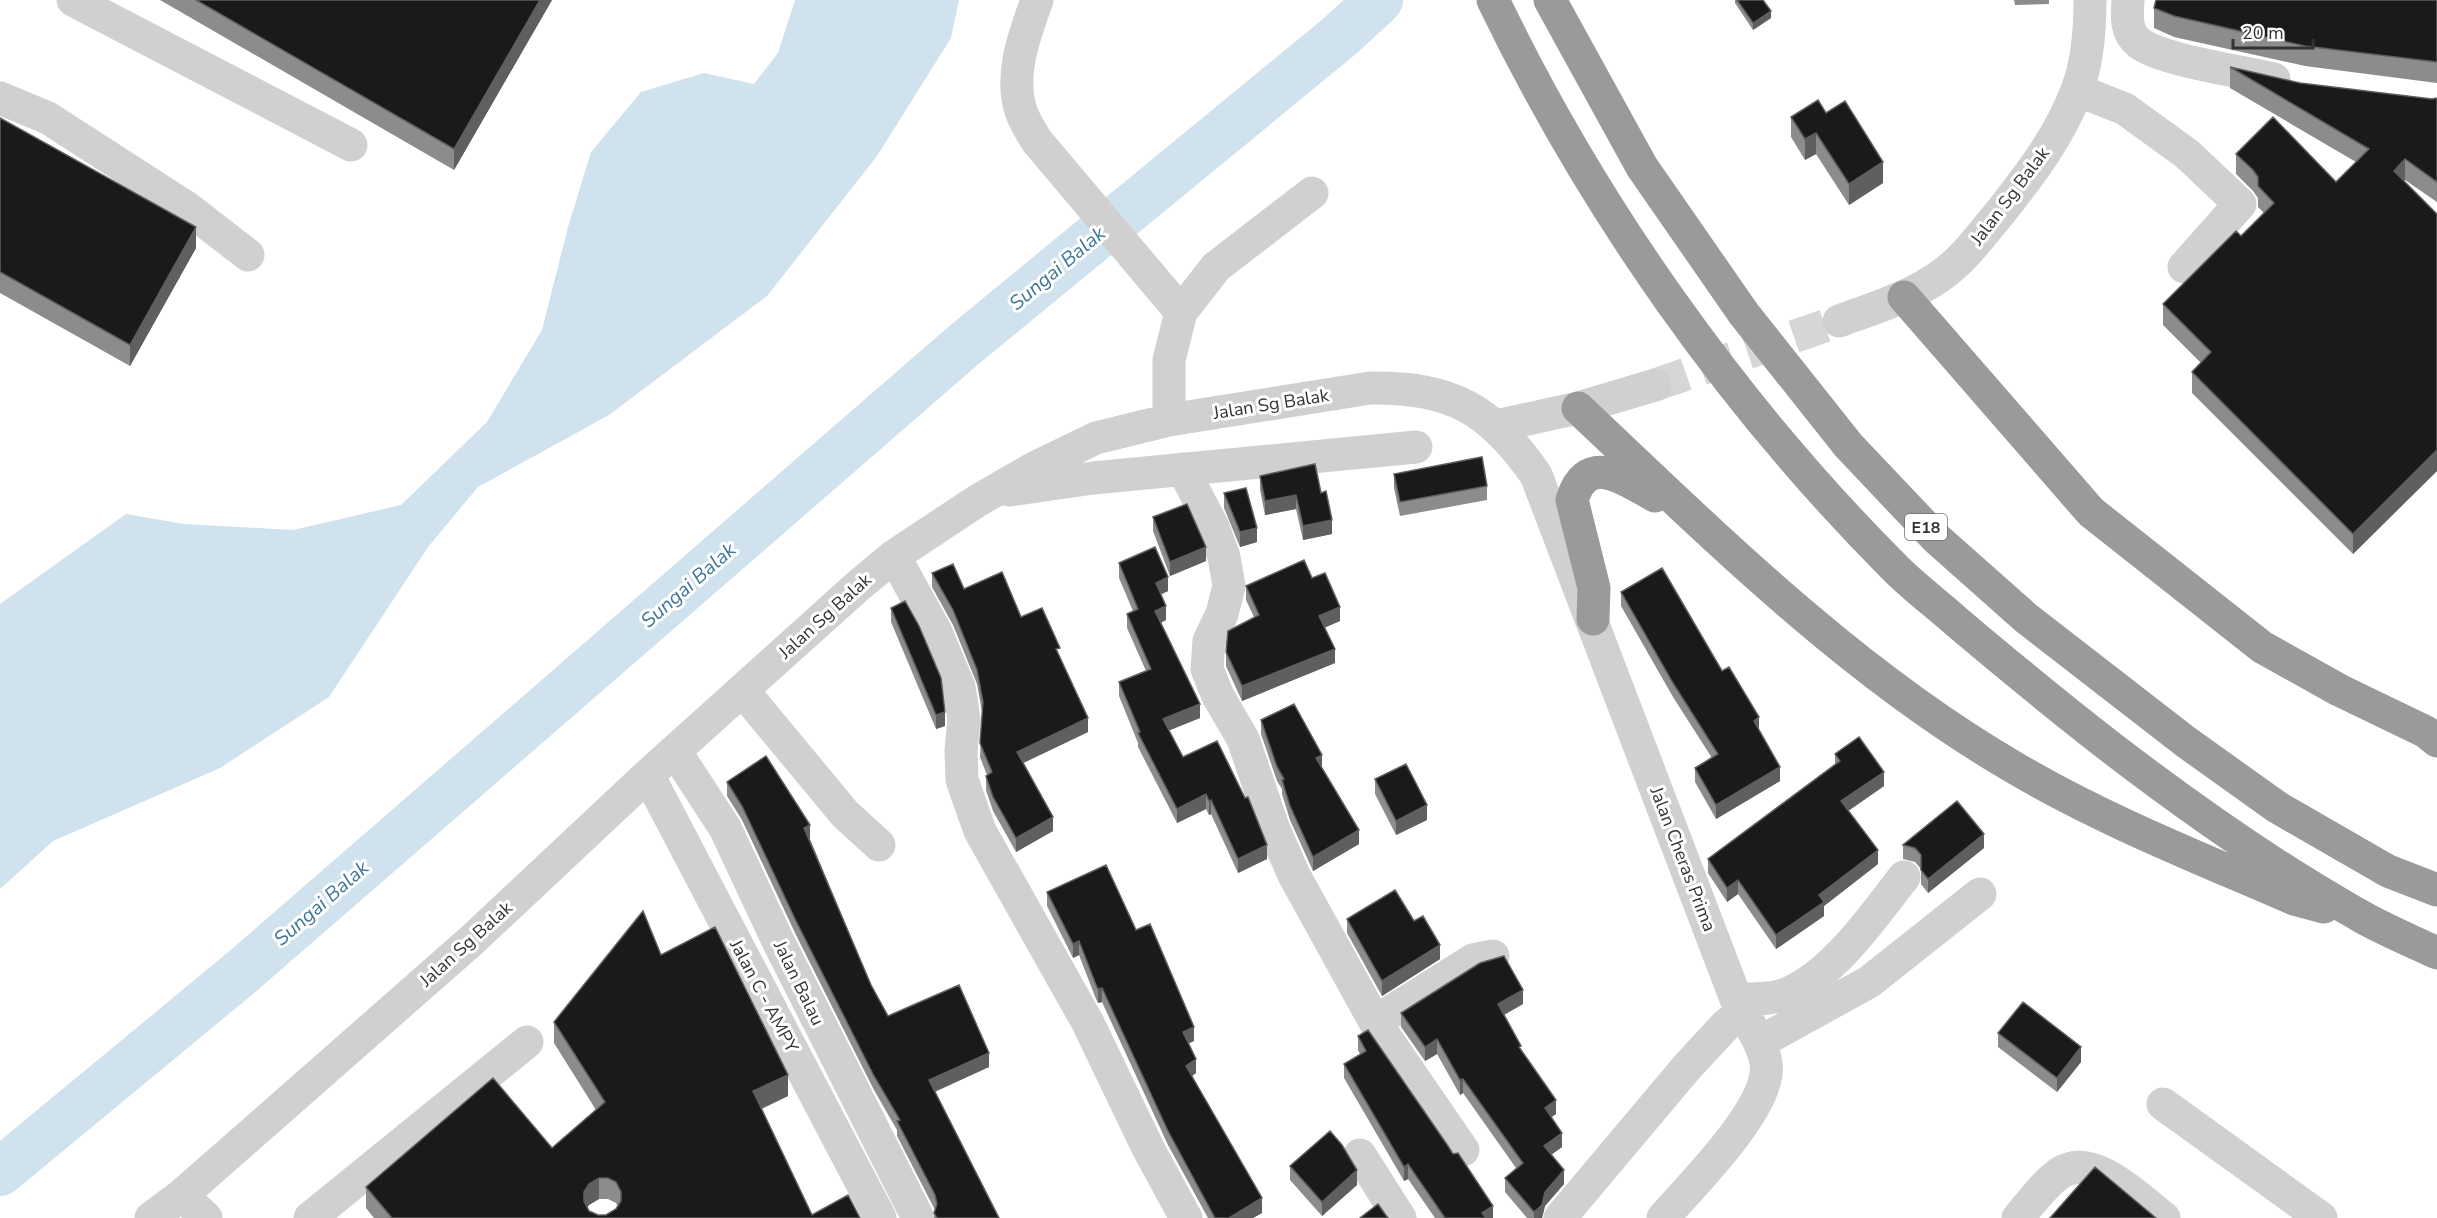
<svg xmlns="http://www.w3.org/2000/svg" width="2437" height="1218" font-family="'Nunito Sans',sans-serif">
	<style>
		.water { fill: #cfe2ee }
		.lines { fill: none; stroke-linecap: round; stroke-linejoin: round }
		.river { stroke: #cfe2ee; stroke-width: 48 }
		.minor-tunnel { stroke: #d6d6d6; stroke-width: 33; stroke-dasharray: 33 16; stroke-linecap: butt }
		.minor { stroke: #d0d0d0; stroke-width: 33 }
		.highway { stroke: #9a9a9a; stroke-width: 33 }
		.wall { fill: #8c8c8c; fill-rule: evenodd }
		.shaded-wall { fill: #5f5f5f }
		.building { fill: #1a1a1a; stroke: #5f5f5f; stroke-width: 1.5; fill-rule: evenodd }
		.labels { text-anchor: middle; stroke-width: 6; stroke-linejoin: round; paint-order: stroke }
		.shield { fill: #fff; stroke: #707070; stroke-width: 1.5 }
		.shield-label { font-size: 16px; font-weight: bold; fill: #333 }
		.street-label { font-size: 18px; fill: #333; stroke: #fff }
		.water-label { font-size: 20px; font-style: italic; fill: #3f7597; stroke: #fff }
	</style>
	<rect width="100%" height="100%" fill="#fff"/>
	<path class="water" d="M795,0h164l-8,38 -74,118 -110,140 -158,119 -131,72 -50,60 -99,150 -109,71 -167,73 -53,48v-285l126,-90 58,10 109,6 108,-25 86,-83 55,-92 26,-103 23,-75 50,-60 63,-19 50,11 24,-31z"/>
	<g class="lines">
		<path class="river" d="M0,1172l243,-201 721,-626 376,-309 39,-36"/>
		<path class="minor-tunnel" d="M1655,385l184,-64"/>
		<path class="minor" d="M73,0l278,145
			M1037,0c-12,34 -28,74 -16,111 3,10 10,20 15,29l145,172
			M2128,0c-1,15 -3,32 11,43 25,18 102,28 135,36
			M2077,90l48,19 62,45 53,50 -56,63
			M0,98l48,20 138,89 62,48
			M1839,321c35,-13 73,-24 104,-47 22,-16 39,-40 56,-60 30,-38 61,-78 78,-124 11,-28 13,-60 13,-90
			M1169,420v-60l12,-48 35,-45 96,-74
			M1496,426l82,-18 77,-23
			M1183,469l30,58 11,30 5,29 -7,28 -13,27 -2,28 11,27 25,43 30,88 21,48 81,147 88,128
			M1010,490l83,-12 323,-31
			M894,556l42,76 23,55 5,32 -3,32 1,29 18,51 108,192 60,125 38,70
			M743,691l102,123 34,31
			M675,751l50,77 54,115 139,275
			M648,775l232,443
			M1736,999c18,0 38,1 55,-7 45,-21 83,-77 113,-115
			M1375,1022l98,-62 20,-4
			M1760,1042l109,-60 111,-88
			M2163,1104l158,114
			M1360,1155l40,63
			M182,1195l24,23
			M151,1218l31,-23 289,-254 177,-166 210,-189 36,-30 83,-55 59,-34 60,-29 73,-18 201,-32c82,-1 120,21 166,87l200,524c9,21 34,51 30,75 -5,42 -74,111 -103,144
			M310,1218l217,-176
			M1560,1218l127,-151 39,-42 16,-12
			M2018,1218c13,-15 25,-33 42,-45 33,-22 79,26 104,45"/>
		<path class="highway" d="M1493,0c100,208 240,406 403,569 19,19 42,36 62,54 51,43 102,85 155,126 77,59 159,117 244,165 25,15 53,26 80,39
			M1550,0l92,167 102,147 104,131 89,94 89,79 160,124 91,65 111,64 49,19
			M1904,297l187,215 171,135 77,43 87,42 11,9
			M1578,408c137,129 273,265 437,360 88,52 185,90 279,131l30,8
			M1593,619l1,-31 -22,-88c15,-50 54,-20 83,-4"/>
	</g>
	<path class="wall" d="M160,0h392l-98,170z
		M1735,0h28l8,18 -18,12 -18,-27z
		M2014,0h35v4l-34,1z
		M2437,0v83l-132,-17 -131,-29 -20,-9v-20z
		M2230,67l70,16 132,16 5,-1v104l-32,-22 -1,1 33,33v257l-84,83 -161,-161v-21l9,-9 -38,-38v-21l78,-68 23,-23 -6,-6v-9l-5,-7 -17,-17v-20l100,28 20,-20 -126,-74z
		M1826,113l57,70 -34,22 -33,-51 -11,6 -14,-23v-20z
		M0,118l196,130 -66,118 -130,-73z
		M1394,474l93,12v14l-87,16 -6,-28z
		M1260,476l61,17 11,41 -29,6 -7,-31 -31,6 -5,-25z
		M1224,493l33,49 -17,5 -16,-39z
		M1153,517l53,44 -36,15 -17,-45z
		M1119,563l49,28 -7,3 5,26 -5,3 39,95 -31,12 14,27 84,102 -29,14 -27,-59 -2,1 -3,-6 -29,14 -39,-76v-4l-19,-47v-14l27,-11 -19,-43v-14l6,-3 -14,-33z
		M932,573l89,44 39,39 28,76 -65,31 30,68 -37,21 -23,-41 -7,-21v-14l1,-1 -7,-18 2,-45 -5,-28 -24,-59 -21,-38z
		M1312,578l28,43 -16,7 11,35 -93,38 -16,-35v-14l28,-35 -8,-17v-14z
		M1621,592l101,79 37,60 21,50 -64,38 -21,-37v-14l17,-10 -39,-61 -52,-91z
		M891,608l54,118 -9,3 -45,-107z
		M1261,720l61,49 37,75 -46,27 -23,-51 -8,-26v-5l-5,-8 -16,-47z
		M1835,754l49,32 -36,25 30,53 -54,42v10l-48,33 -38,-55 -11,8 -19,-29v-14l127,-95z
		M1375,779l52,41 -31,15 -21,-41z
		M727,782l83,57 61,146 17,31 101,51 -54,25 64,126h-65l1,-8 -38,-74v-6l-23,-40 -78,-155 -54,-115 -15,-24z
		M1903,845l81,3 -56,45 -7,-9v-15l-6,-7 -12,-3z
		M1047,892l89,38 58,111 -5,2 7,30 -4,3 70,137 -9,5h-45l-40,-73 -66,-143 -4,1 -2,-4 -17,-44 -6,3 -26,-52z
		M1347,919l67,2 26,38 -58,37 -35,-63z
		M661,955l127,141 -26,13 50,106 48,3h-486l-8,-10v-21l186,-39 44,-38 -42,-67v-21zM599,1199h9l8,4 2,4 -2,2 -10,6h-8l-9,-4 -2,-4 2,-2z
		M1523,1004l-19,11 17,35 35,64 -5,3 11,30 -10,7 12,30 -19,22 -3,12h-15l-22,-26v-14l11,-10 -53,-75 -3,2 -23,-41 -12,7 -24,-34v-14z
		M1998,1033l83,29 -24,30 -59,-45z
		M1358,1036l135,182h-58l-27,-39 -4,2 -60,-103v-14l16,-10 -2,-4z
		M1290,1166l67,19 -35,31 -32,-36z"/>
	<path class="shaded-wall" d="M540,0h12l-98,170v-21z
		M1771,11v7l-18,12v-7z
		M1816,133v21l-11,6v-21z
		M2405,159v21l-11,12v-21z
		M1883,162v21l-34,22v-21z
		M196,227v21l-66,118v-21z
		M2437,450v21l-84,83v-20z
		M1296,495v14l-31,6v-14z
		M1332,520v14l-29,6v-14z
		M1257,528v14l-17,5v-15z
		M1206,547v14l-36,15v-14z
		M1168,577v14l-12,6v-14z
		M1166,606v14l-11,5v-14z
		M1340,607v14l-21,9v-14z
		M1335,649v14l-93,38v-15z
		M1200,704v14l-37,15v-14z
		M945,712v14l-9,3v-14z
		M1759,717v15l-5,-11z
		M1088,718v14l-71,34v-14z
		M1322,755v14l-6,-11z
		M1780,767v14l-64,38v-14z
		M1884,772v14l-43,30v-15z
		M1206,794v15l-29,14v-14z
		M1211,800v14l-2,1v-14z
		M1427,805v15l-31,15v-14z
		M1053,817v14l-37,21v-14z
		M810,825v14l-6,3v-14z
		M1359,830v14l-46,27v-14z
		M1984,834v14l-56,45v-14z
		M1267,845v14l-29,14v-14z
		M1878,850v14l-54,42v10l-48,33v-14l43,-40z
		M1738,880v14l-11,8v-14z
		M1079,941v14l-6,3v-14z
		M1440,945v14l-58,37v-15z
		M1102,988v14l-4,1v-14z
		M1523,990v14l-25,14v-14z
		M1194,1027v14l-11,5v-14z
		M1437,1039v15l-12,7v-14z
		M2081,1047v15l-24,30v-14z
		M989,1053v14l-60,27v-14z
		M1196,1059v14l-10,7v-14z
		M788,1075v21l-35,16v-21z
		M1463,1079v14l-3,2v-15z
		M1556,1100v14l-11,8v-14z
		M1562,1133v14l-18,13v-14z
		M1408,1164v15l-4,2v-14z
		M1357,1170v15l-35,31v-14z
		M1564,1170v14l-19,22 -3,12h-8v-6l11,-20z
		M599,1178v21l-10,6 -5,8v-21l5,-8z
		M1262,1198v15l-9,5h-24z
		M1493,1206v12h-11v-5z"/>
	<path class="building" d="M196,0h344l-86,149z
		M1737,0h26l8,11 -18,12z
		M2156,0h281v62l-132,-16 -131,-30 -20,-8z
		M2230,67l70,16 132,16 5,-1v84l-32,-23 -11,12 43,43v236l-84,84 -161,-162 19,-20 -48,-48 73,-73 5,5 33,-33 -16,-17v-9l-5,-7 -17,-16 37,-37 63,65 33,-33z
		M1818,100l8,13 19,-12 38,61 -34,22 -33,-51 -11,6 -14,-22z
		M0,118l196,109 -66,118 -130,-73z
		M1482,457l5,29 -87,16 -6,-28z
		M1315,464l6,29 5,-2 6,29 -29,6 -7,-31 -31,6 -5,-25z
		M1246,488l11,40 -17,4 -16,-39z
		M1187,504l19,43 -36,15 -17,-45z
		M1155,547l13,30 -12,6 10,23 -11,5 45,93 -37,15 20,38 34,-16 28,57 3,-1 19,48 -29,14 -27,-59 -2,1 -3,-7 -29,15 -39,-76 2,-1 -21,-50 32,-13 -24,-55 11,-5 -19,-46z
		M1304,560l8,18 13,-5 15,34 -21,9 16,33 -93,37 -16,-34 2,-21 31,-16 -13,-29z
		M953,564l11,25 38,-17 19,45 21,-9 18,40 -4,1 32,69 -71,34 36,65 -37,21 -23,-41 -7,-21 6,-4 -12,-29 3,-41 -6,-32 -24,-60 -21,-37z
		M1662,568l60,103 7,-4 30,50 -5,4 26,46 -64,38 -21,-37 23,-14 -45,-71 -52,-91z
		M905,601l14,25 22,52 4,34 -9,3 -45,-107z
		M1294,704l28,51 -6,3 43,72 -46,27 -23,-51 -8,-26 2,-1 -7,-12 -16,-47z
		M1859,737l25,35 -43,29 37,49 -59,45 5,7 -48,33 -38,-55 -11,8 -19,-29 132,-98 -5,-7z
		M766,756l44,69 -6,3 67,157 17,31 71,-31 30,68 -60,27 70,138h-62l-3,-5 3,-9 -2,-9 -38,-74 3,-1 -26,-44 -78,-155 -54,-115 -15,-24z
		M1406,764l21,41 -31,16 -21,-42z
		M1957,801l27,33 -56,45 -7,-9v-15l-6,-7 -12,-3z
		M1106,865l30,65 14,-6 44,103 -11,5 13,27 -10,7 76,132 -33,20h-14l-47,-87 -66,-143 -4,1 -2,-4 -17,-44 -6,3 -26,-52z
		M1395,890l19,31 9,-5 17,29 -58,36 -35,-62z
		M643,911l18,44 54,-28 73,148 -35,16 59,124 36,-20 12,23h-468l-26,-31 127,-109 59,70 53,-46 -51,-80zM599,1178h9l8,4 5,10v9l-5,8 -10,6h-8l-9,-4 -5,-10v-9l5,-8z
		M1504,956l19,34 -25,14 23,42 -2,1 37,53 -11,8 17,25 -18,13 20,24 -19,22 -3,13 -8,7 -29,-34 18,-15 -60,-84 -3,1 -23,-41 -12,8 -24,-34 79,-50z
		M2023,1002l58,45 -24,31 -59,-45z
		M1368,1030l80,116 5,8 5,-1 35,53 -11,7 4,5h-41l-37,-54 -4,3 -60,-103 22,-13 -8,-15z
		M1330,1131l12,14 15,25 -35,32 -32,-36z
		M2095,1167l61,51h-106z
		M1378,1204l7,10 3,4h-28z"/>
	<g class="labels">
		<rect class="shield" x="1905" y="514" width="42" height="26" rx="4.5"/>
		<g class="shield-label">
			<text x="1926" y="533">E18</text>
		</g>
		<g class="street-label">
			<text transform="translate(2010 196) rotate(-53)" y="6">Jalan Sg Balak</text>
			<text transform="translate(1271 404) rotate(-9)" y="6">Jalan Sg Balak</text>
			<text transform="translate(825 616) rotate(-42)" y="6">Jalan Sg Balak</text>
			<text transform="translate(1683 859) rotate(69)" y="6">Jalan Cheras Prima</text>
			<text transform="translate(466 944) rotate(-42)" y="6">Jalan Sg Balak</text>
			<text transform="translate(799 983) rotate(64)" y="6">Jalan Balau</text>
			<text transform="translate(764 996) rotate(62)" y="6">Jalan C - AMPY</text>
		</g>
		<g class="water-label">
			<text transform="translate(1057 268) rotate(-40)" y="7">Sungai Balak</text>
			<text transform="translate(688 585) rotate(-41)" y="7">Sungai Balak</text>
			<text transform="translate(321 903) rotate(-41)" y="7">Sungai Balak</text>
		</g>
	</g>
	<path d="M2233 39v9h80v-9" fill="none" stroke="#333333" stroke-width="3"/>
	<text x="2242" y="39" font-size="18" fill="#333333" stroke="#ffffff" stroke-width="4.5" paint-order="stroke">20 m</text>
</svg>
